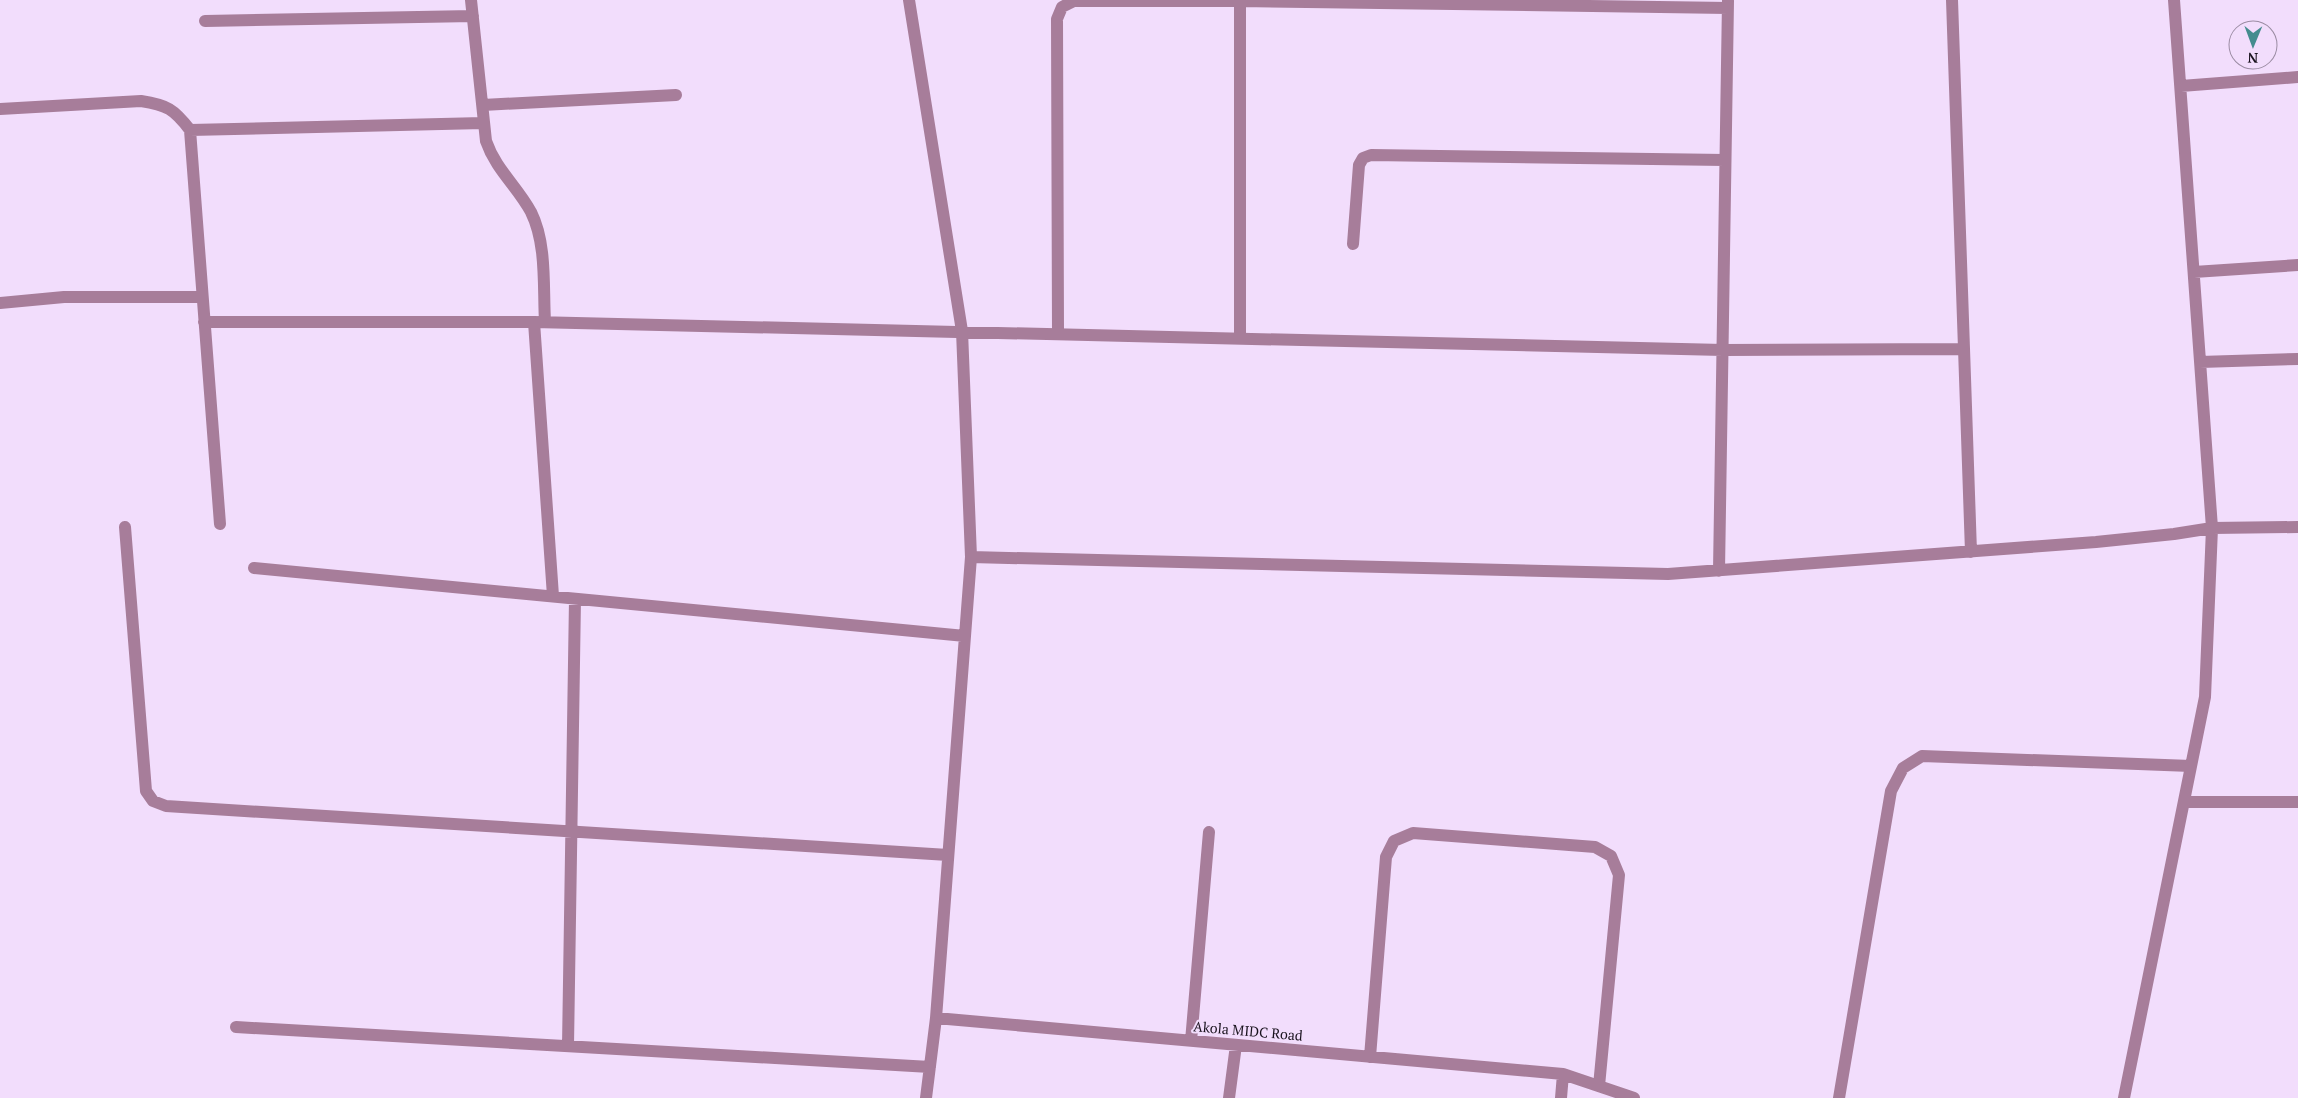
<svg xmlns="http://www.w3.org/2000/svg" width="2298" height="1098" font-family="'PT Serif',serif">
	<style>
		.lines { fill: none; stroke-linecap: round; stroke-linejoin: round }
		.minor { stroke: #a77d9a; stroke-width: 12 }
		.labels { text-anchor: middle; stroke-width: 4; stroke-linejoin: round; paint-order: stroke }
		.street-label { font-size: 14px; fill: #19121d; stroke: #f2ddfc }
	</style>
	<rect width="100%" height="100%" fill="#f2ddfc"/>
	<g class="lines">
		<path class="minor" d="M471,0l15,141c10,29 31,45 45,71 16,32 12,75 14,110
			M909,0l53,331 9,226
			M1952,0l19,552
			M1240,1v336
			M205,21l268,-5
			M2181,86l117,-9
			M483,105l193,-10
			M0,109l141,-8c26,4 33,8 49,29l30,394
			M190,130l293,-7
			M1353,244l6,-79 4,-7 8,-3 354,5
			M2194,272l104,-7
			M0,303l64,-6h138
			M204,322h330l1189,28 241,-1
			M534,322l19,274
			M1058,333l-1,-314 5,-12 12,-6h166l488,7
			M2200,362l98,-3
			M125,527l21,264 7,10 13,5 782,49
			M254,568l711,68
			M1719,571l9,-570
			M2184,802h114
			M936,1018l627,56 71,24
			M236,1027l694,40
			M1191,1041l18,-209
			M568,1046l7,-447
			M1370,1057l16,-200 8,-16 19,-8 182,14 16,9 8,19 -20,211
			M926,1098l10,-80 35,-461 697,17 428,-32 78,-8 38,-6 86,-1
			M1229,1098l7,-53
			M1561,1098l2,-24
			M1839,1098l52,-307 12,-23 19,-12 269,10
			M2124,1098l81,-401 7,-169 -38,-528"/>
	</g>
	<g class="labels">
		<g class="street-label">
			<text transform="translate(1248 1031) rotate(5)" y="5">Akola MIDC Road</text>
		</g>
	</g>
	<g transform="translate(2253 45) rotate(181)"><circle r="24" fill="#f2ddfc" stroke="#9b8ca3"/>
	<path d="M0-4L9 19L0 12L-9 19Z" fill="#448c8e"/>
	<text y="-8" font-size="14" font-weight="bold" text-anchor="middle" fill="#19121d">N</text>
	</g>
</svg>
